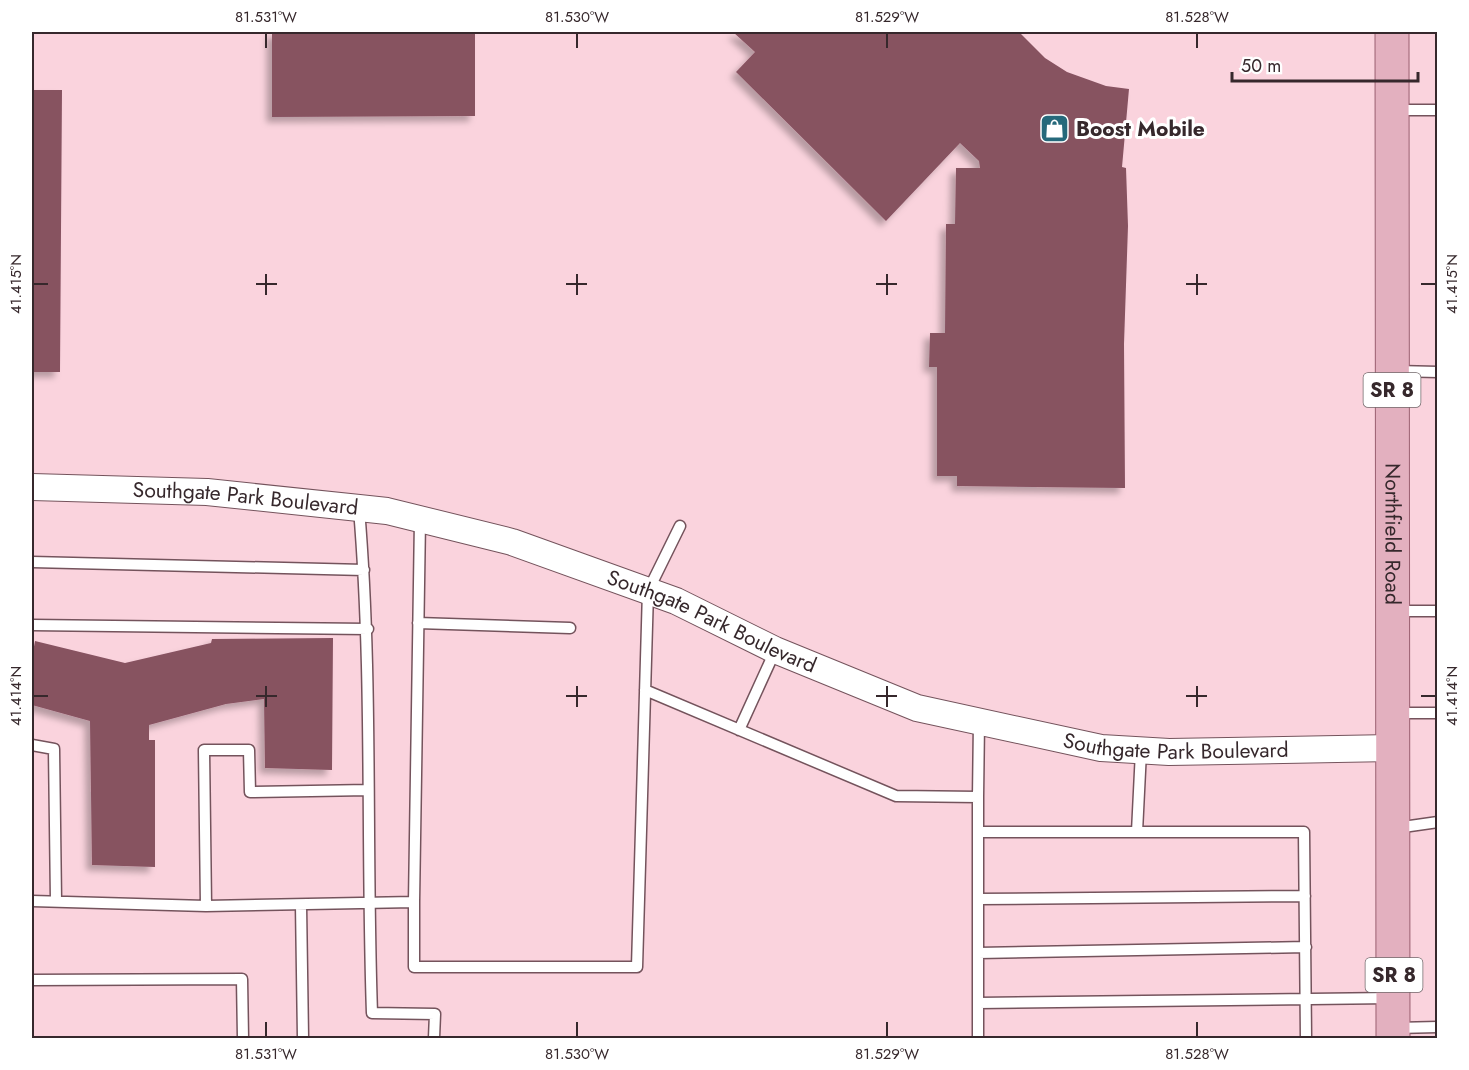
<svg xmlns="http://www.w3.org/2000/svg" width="1469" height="1070" font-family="Jost,sans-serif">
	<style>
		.building { fill: #875261; filter: url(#shadow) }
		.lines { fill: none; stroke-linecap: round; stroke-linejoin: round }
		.service-casing { stroke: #74535c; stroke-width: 13 }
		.tertiary-casing { stroke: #74535c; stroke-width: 28 }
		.primary-casing { stroke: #9a5f70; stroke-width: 35 }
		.service { stroke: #fff; stroke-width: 10 }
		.tertiary { stroke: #fff; stroke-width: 26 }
		.primary { stroke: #e3b0bf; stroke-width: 33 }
		.ticks { fill: none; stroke: #36282c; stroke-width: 2 }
		.labels { text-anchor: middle; stroke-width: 6; stroke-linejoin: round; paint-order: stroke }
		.shield { fill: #fff; stroke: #72686b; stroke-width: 1.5 }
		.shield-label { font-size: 20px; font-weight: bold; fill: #36282c }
		.poi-label { font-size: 21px; font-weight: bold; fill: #36282c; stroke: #fff; text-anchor: start }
		.street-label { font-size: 21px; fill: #36282c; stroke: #fff }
		.neatline { fill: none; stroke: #36282c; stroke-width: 2 }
		.ticks-label { font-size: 15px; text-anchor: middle; fill: #36282c }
	</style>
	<defs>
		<filter id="shadow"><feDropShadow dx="-5.5" dy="5.5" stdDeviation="3" flood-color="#0004"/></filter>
	</defs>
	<rect width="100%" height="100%" fill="#fad3dd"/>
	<path class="building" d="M272,32h203v84l-203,1z
		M733,32h286l26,26 22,14 39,14 23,3 -7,78 4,1 2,58 -4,118 1,144 -168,-2v-10h-20v-109h-8l1,-34h15l1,-109h9l1,-56h24l-1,-7 -19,-18 -74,78 -150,-149 19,-20z
		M32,90h30l-2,282h-28z
		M333,638l-1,132 -67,-2 -1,-69 -38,5 -77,21v15h6v127l-63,-2 -2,-144 -58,-16v-47l3,-17 90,22 86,-20 1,-4z"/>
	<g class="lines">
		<defs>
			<path id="service" d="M1396,110h42
				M1396,371l42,1
				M359,509c14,167 7,336 13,504l63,1 -1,24
				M32,562l332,8
				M1396,611h42
				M418,623l152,5
				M32,625l336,4
				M645,690l251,106 82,1 1,-75
				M1396,713h42
				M739,730l36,-79
				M32,745l22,4 2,152
				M1396,828l42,-6
				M978,832h326l2,206
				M1137,832l4,-81
				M978,899l327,-3
				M32,901l174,5 208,-4v65h223l11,-376 32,-65
				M414,902l6,-382
				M301,905l2,133
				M206,906l-2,-156h45l1,42 118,-2
				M978,953l328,-6
				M32,980l210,-1 1,59
				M978,1003l413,-5
				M1396,1028l42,-1
				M978,1038v-241"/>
			<g id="tertiary">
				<path id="s1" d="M32,487l175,5 152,16 28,3 125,31 164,59 99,49 142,58 184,40 68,4 223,-4"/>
			</g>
			<g id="primary">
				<path id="s2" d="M1392,32l1,1006"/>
			</g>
		</defs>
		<use href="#service" class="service-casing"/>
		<use href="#tertiary" class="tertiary-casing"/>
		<use href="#primary" class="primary-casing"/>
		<use href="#service" class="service"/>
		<use href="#tertiary" class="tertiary"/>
		<use href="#primary" class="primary"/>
	</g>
	<path class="ticks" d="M266,33v15M577,33v15M887,33v15M1197,33v15M266,274v21M577,274v21M887,274v21M1197,274v21M33,284h15M256,284h21M566,284h21M876,284h21M1186,284h21M1421,284h15M266,686v21M577,686v21M887,686v21M1197,686v21M33,696h15M256,696h21M566,696h21M876,696h21M1186,696h21M1421,696h15M266,1022v15M577,1022v15M887,1022v15M1197,1022v15"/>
	<defs>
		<symbol id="shop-square" viewBox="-11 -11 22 22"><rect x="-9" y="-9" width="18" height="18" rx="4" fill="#26697b" stroke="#fff"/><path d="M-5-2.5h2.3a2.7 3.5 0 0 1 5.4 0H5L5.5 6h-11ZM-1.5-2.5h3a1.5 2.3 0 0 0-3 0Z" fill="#fff"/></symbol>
	</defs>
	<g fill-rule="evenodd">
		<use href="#shop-square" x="1038" y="112" width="33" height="33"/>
	</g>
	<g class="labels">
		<g class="shield">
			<rect x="1363.5" y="373" width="57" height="34" rx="4.5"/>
			<rect x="1365.5" y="958" width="57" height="34" rx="4.5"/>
		</g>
		<g class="shield-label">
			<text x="1392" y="397">SR 8</text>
			<text x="1394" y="982">SR 8</text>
		</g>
		<g class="poi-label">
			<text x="1076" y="136">Boost Mobile</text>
		</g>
		<g class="street-label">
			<text dy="7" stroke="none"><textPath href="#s1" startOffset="214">Southgate Park Boulevard</textPath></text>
			<text dy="7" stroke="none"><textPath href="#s2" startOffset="502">Northfield Road</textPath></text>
			<text dy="7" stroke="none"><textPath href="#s1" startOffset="700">Southgate Park Boulevard</textPath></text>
			<text dy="7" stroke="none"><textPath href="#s1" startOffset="1186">Southgate Park Boulevard</textPath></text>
		</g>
	</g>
	<rect width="1469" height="1070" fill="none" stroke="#ffffff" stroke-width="66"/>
	<path d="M1232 72v9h186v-9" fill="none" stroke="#36282c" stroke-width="3"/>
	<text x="1241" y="72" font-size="18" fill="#36282c" stroke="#ffffff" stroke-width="4.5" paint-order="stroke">50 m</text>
	<rect x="33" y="33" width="1403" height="1004" class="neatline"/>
	<g class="ticks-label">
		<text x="266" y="22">81.531°W</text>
		<text x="577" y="22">81.530°W</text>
		<text x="887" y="22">81.529°W</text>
		<text x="1197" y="22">81.528°W</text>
		<text transform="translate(16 284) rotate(-90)" y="5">41.415°N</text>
		<text transform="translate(1452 284) rotate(-90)" y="5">41.415°N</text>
		<text transform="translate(16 696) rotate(-90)" y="5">41.414°N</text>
		<text transform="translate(1452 696) rotate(-90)" y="5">41.414°N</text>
		<text x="266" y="1059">81.531°W</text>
		<text x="577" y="1059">81.530°W</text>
		<text x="887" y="1059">81.529°W</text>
		<text x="1197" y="1059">81.528°W</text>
	</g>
</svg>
